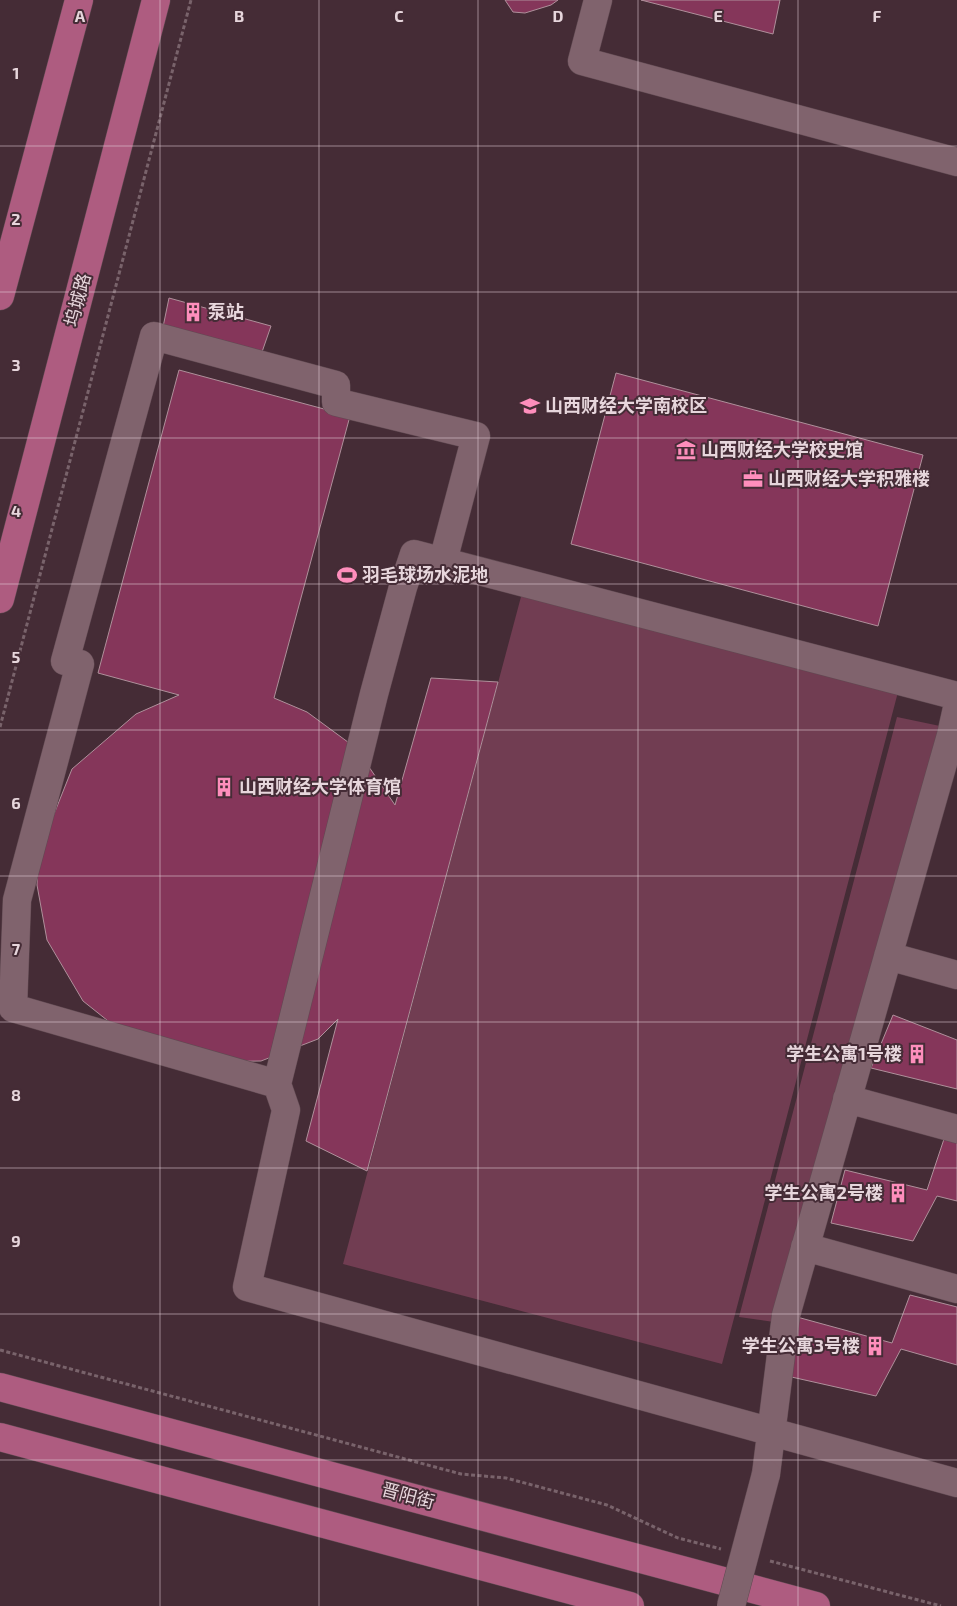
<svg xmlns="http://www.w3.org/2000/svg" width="957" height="1606" font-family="'Exo 2','Noto Sans SC',sans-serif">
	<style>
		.green { fill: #713d52 }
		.building { fill: #85365a; stroke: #af909b }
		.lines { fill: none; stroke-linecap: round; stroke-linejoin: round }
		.minor-casing { stroke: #604a52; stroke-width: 29 }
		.major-casing { stroke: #604a52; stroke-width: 29 }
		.path { stroke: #79636b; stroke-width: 3; stroke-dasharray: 4 2.5; stroke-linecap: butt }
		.minor { stroke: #80636d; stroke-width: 28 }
		.major { stroke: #ae5c80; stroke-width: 28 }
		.minor-bridge-casing { stroke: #604a52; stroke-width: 29; stroke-linecap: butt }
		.minor-bridge { stroke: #80636d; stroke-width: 28 }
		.grid { fill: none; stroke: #e7d6dc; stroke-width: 1; stroke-opacity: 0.55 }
		.labels { text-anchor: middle; stroke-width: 4; stroke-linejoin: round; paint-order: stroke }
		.street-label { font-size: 18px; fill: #e7d6dc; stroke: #452c36 }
		.poi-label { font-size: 18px; font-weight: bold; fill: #e7d6dc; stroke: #452c36; text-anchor: start }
		.grid-label { font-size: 16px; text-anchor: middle; font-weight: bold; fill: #e7d6dc; stroke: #452c36; stroke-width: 4; stroke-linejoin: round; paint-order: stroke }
	</style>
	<rect width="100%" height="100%" fill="#452c36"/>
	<path class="green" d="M522,593l376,99 -176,672 -379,-100z
		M897,717l43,9 -166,596 -35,-5z"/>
	<path class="building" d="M505,0h53l-7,5 -26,8 -12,-1z
		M641,0h139l-7,34z
		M169,298l102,28 -9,26 -99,-25z
		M179,370l171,46 -76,282 33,14 49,36 39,57 36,-127 67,4 -131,489 -61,-30 32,-122 -20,20 -57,22 -70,1 -54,-18 -54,-43 -36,-61 -10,-55 1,-31 34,-85 64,-55 43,-19 -81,-22z
		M616,373l307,82 -45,171 -307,-82z
		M893,1015l64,25v49l-86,-21z
		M944,1139l13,4v58l-20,-5 -24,45 -82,-18 14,-53 82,20z
		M910,1295l47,12v58l-56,-16 -25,47 -89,-20 10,-59 95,26z"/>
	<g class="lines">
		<defs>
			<path id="minor" d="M598,0l-16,61 375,101
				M443,561l33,-125 -140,-34v-17l-182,-49 -89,325 15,3 -63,236 -4,108 264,76 97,-390 29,-107 11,-33 543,142
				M888,956l69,19
				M277,1084l9,26 -39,177 710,196
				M847,1099l110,30
				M805,1247l152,42
				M766,1474l20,-159 165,-580 6,-27"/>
			<path id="major" d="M0,296l79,-296
				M0,599l156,-599
				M0,1387l816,219
				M0,1437l630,169"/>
		</defs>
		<use href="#minor" class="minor-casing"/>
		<use href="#major" class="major-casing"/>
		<path class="path" d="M0,727l191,-727
			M0,1350l461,124 45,4 101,27 71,33 43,11
			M770,1561l171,45"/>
		<use href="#minor" class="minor"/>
		<use href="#major" class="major"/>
		<defs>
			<path id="minor-bridge" d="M731,1606l35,-132"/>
		</defs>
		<use href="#minor-bridge" class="minor-bridge-casing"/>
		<use href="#minor-bridge" class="minor-bridge"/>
	</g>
	<path class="grid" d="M160,0v1606M319,0v1606M478,0v1606M638,0v1606M798,0v1606M0,146h957M0,292h957M0,438h957M0,584h957M0,730h957M0,876h957M0,1022h957M0,1168h957M0,1314h957M0,1460h957"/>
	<defs>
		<symbol id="building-bare" viewBox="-9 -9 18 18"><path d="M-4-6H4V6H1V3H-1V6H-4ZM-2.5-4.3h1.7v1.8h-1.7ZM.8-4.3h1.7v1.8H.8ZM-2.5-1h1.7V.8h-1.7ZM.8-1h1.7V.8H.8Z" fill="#fe8ebc" stroke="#452c36" stroke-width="2.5" paint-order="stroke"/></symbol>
		<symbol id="university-bare" viewBox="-9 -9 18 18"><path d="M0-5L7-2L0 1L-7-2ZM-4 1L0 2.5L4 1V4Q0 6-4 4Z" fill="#fe8ebc" stroke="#452c36" stroke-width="2.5" paint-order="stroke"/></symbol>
		<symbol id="museum-bare" viewBox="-9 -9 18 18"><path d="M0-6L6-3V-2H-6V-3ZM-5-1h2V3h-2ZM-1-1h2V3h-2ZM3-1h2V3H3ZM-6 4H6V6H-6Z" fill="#fe8ebc" stroke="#452c36" stroke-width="2.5" paint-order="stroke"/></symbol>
		<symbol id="office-bare" viewBox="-9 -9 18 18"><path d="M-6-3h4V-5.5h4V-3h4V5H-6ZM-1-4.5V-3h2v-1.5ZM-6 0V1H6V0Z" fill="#fe8ebc" stroke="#452c36" stroke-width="2.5" paint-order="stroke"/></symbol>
		<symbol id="stadium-bare" viewBox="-9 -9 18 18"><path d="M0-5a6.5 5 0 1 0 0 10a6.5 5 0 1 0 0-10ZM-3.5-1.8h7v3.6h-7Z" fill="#fe8ebc" stroke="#452c36" stroke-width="2.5" paint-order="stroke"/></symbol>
	</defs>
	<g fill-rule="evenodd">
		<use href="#building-bare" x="179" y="298" width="28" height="28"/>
		<use href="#university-bare" x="516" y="392" width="28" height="28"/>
		<use href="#museum-bare" x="672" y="436" width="28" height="28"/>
		<use href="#office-bare" x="739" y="465" width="28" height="28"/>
		<use href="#stadium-bare" x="333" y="561" width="28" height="28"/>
		<use href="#building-bare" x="210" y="773" width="28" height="28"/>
		<use href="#building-bare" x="903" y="1040" width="28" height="28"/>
		<use href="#building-bare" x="884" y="1179" width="28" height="28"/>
		<use href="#building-bare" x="861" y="1332" width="28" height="28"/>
	</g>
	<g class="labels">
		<g class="street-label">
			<text transform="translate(78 300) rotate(-75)" y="6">坞城路</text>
			<text transform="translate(408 1496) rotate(15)" y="6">晋阳街</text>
		</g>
		<g class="poi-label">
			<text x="208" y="318">泵站</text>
			<text x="545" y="412">山西财经大学南校区</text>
			<text x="701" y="456">山西财经大学校史馆</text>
			<text x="768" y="485">山西财经大学积雅楼</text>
			<text x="362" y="581">羽毛球场水泥地</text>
			<text x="239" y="793">山西财经大学体育馆</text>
			<text x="902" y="1060" text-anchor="end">学生公寓1号楼</text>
			<text x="883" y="1199" text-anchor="end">学生公寓2号楼</text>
			<text x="860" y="1352" text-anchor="end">学生公寓3号楼</text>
		</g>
	</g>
	<g class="grid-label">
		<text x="80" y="22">A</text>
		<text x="239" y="22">B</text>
		<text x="399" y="22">C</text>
		<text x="558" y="22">D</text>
		<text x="718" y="22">E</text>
		<text x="877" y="22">F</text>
		<text x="16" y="79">1</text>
		<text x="16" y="225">2</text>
		<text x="16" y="371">3</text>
		<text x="16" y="517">4</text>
		<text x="16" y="663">5</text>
		<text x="16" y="809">6</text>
		<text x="16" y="955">7</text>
		<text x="16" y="1101">8</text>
		<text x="16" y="1247">9</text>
	</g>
</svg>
